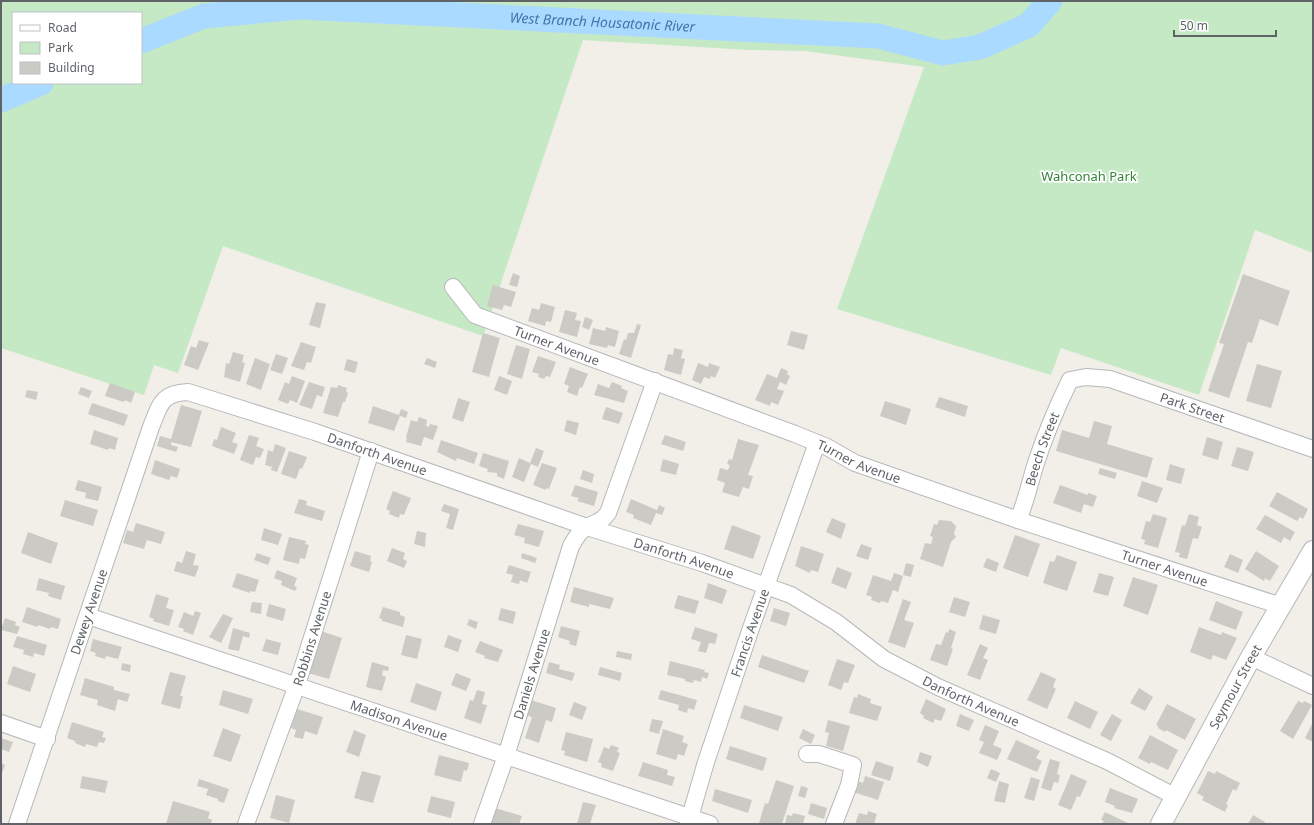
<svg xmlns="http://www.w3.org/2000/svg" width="1314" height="825" font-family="'Noto Sans',sans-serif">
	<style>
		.green { fill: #c5e8c5; fill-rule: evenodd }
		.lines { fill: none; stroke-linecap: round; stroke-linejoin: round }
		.river { stroke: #aadaff; stroke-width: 25 }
		.building { fill: #cccac5 }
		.minor-casing { stroke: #b5b8bc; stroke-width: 18 }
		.tertiary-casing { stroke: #b5b8bc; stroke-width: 22 }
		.minor { stroke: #fff; stroke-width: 16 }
		.tertiary { stroke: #fff; stroke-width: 20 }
		.labels { text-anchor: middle; stroke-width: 3.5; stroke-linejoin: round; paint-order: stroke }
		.park-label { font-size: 13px; fill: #348238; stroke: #fff }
		.street-label { font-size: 13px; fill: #5f6368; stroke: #fff }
		.water-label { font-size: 14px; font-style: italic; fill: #4174aa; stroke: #fff }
	</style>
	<rect width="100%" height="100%" fill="#f1efe8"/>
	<path class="green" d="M1,1h1312v252l-58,-23 -56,165 -138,-47 -10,27 -214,-66 87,-242 -119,-16 -56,-1 -166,-10 -100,296 -260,-90 -45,127 -24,-8 -10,30 -143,-47zM13,13h128v70h-128z"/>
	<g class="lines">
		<g class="river">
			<path id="s1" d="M141,41l63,-25 96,-9 578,29 65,17 37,-6 49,-22 21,-24"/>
			<path d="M1,100l40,-17"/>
		</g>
	</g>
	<path class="building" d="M513,273l7,3 -3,11 -8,-2z
		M1243,274l47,17 -12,35 -18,-7 -8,24 -4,-1 -19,56 -21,-7 16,-47 -5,-1z
		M493,285l23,7 -5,15 -7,-2 -2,5 -15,-4z
		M316,302l10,2 -6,24 -11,-3z
		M541,303l14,4 -4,15 -5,-1 -1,5 -17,-5 4,-13 7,2z
		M565,310l12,3 -2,7 6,1 -4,16 -18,-5z
		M585,317l8,3 -4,10 -7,-3z
		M637,324l4,1 -10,33 -12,-4 5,-15 2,1 2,-7h6z
		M606,327l13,4 -4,16 -7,-2 -1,3 -18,-4 4,-16 12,3z
		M791,331l17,4 -4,15 -17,-5z
		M483,333l17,5 -11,39 -17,-5z
		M199,340l10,3 -11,27 -14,-5 7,-19 5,2z
		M301,342l15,5 -5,16 -4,-1 -3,8 -13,-4z
		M516,345l14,4 -8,30 -15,-5z
		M674,348l9,2 -2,8 4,1 -4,16 -17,-5 4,-16 5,1z
		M233,352l11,3 -2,7 3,1 -5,19 -16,-5 2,-14 3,1z
		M276,354l12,4 -6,16 -12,-4z
		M538,356l18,6 -6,15 -4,-1 -2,3 -6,-2 1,-3 -7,-2z
		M255,358l15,6 -9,26 -15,-6z
		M427,358l10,4 -2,6 -11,-4z
		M347,359l11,3 -3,11 -11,-3z
		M698,363l10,4 1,-4 11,4 -5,11 -4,-2 -1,3 -6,-2 -3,7 -9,-4z
		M1257,364l25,7 -11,37 -25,-7z
		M570,367l18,7 -6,14 -2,-1 -3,9 -10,-4 2,-6 -5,-2z
		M781,368l7,3 -1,3 3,2 -4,9 -6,-3 -3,7 7,2 -6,14 -7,-3 -1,4 -15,-6 12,-26 10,4z
		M292,376l13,5 -8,22 -7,-3 -2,4 -10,-4 7,-18 4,2z
		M499,376l13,5 -5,14 -13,-5z
		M309,382l16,5 -3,10 -5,-2 -5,14 -13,-4z
		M612,382l10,4 -1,2 7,3 -4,12 -30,-8 4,-11 11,4z
		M110,383l25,9 -4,11 -6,-3 -1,2 -19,-6z
		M338,385l9,3 -1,4 2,1 -3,9h-2l-5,15 -15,-4 8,-26 6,1z
		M81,387l11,4 -3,7 -11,-4z
		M27,390l11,2 -2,8 -11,-3z
		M939,397l29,9 -3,11 -30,-10z
		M458,398l12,4 -7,20 -11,-4z
		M885,401l26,8 -5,16 -26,-9z
		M92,403l36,12 -4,11 -36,-12z
		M181,405l21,6 -11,36 -20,-5v3l7,2 -2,5 -19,-6 3,-10 11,3z
		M373,406l26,9 2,-6 7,3 -2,6 -6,-2 -6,15 -26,-8z
		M606,407l17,6 -4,11 -17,-5z
		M419,417l8,3 -1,6 3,1 1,-3 8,2 -5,14 -9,-3 -3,9 -15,-4 1,-4 -1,-1 5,-17 6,2z
		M567,420l12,3 -3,12 -12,-4z
		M1094,421l18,5 -5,18 46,14 -6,20 -91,-27 6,-21 27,8z
		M221,427l15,6 -4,9 6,2 -4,10 -22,-8 2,-7 3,1z
		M94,430l24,8 -3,12 -6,-2 -1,2 -18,-6z
		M249,435l10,3 -3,8 8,3 -4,9 -4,-1 -3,8 -13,-5z
		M665,435l21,7 -3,9 -22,-7z
		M1207,437l16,5 -5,18 -16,-5z
		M738,439l21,6 -11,30 5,1 -4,13 -6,-2 -4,10 -17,-5 3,-9 -8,-3 3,-12 8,2 2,-5 -3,-1 2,-5 3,1z
		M441,440l37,13 -4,11 -17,-6 -1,3 -19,-9z
		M275,444l11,4 -9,24 -6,-2 1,-3 -7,-2 3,-15 5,2z
		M1237,447l17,5 -6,19 -17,-5z
		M536,448l8,3 -6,16 -7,-3 -7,18 -12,-5 7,-19 11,5z
		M289,451l18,6 -5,12 -2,-1 -4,11 -15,-5z
		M483,453l26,8 -5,18 -7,-3v-3l-10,-1 1,-3 -9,-3z
		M663,459l16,5 -3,11 -16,-4z
		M155,460l25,9 -3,9 -6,-2 -2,4 -18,-6z
		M542,463l15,5 -8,21 -3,-1v2l-13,-5z
		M1170,464l15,5 -4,15 -15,-4z
		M1100,468l17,5 -2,6 -17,-5z
		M583,470l11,4 -2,9 -12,-4z
		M78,480l24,7 -4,14 -13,-3 1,-5 -11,-3z
		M1142,481l21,7 -6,15 -20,-7z
		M575,485l23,7 -4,14 -17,-5 2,-3 -8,-2z
		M1060,485l28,10v-2l9,3 -4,11 -9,-3 -3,9 -28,-10z
		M393,491l18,7 -7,17 -4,-1 -1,4 -10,-4 1,-3 -4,-2z
		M1277,492l31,17 -5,10 -3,-2 -3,4 -28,-15z
		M299,499l8,2 -1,4 19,6 -3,10 -28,-8z
		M631,499l26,11 2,-5 6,3 -3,7 -6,-2 -5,12 -18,-7 1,-3 -8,-3z
		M65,500l33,10 -5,16 -33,-10z
		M444,504l15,5 -6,21 -7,-2 4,-14 -9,-3z
		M1153,514l14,4 -9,30 -14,-4 1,-4 -4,-1 5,-18 4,1z
		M1189,514l10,3 -2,8 5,2 -4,12 -5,-1 -6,21 -8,-2 1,-4 -5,-1 7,-27 3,1z
		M1265,515l30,17 -5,9 -6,-4 -3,6 -25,-14z
		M832,518l14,6 -5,15 -15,-7z
		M939,520l12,1 5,5 -2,8 2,3 -5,5 -8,25 -23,-8 5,-16 6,1 2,-7 -3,-1 4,-12 3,1z
		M136,523l29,9 -4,12 -14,-4 -3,9 -21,-6 4,-13 6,2z
		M518,524l26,7 -5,16 -15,-4 1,-5 -11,-3z
		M732,525l29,11 -8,23 -29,-10z
		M264,528l18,6 -4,11 -17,-5z
		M417,531l9,2 -1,14 -11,-3z
		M28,532l30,11 -7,21 -30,-11z
		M1015,535l25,9 -12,33 -25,-9z
		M289,537l17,4 -1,3 4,1 -4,14 -5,-1 -1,6 -16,-4z
		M861,544l11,4 -4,12 -12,-4z
		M801,546l23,8 -6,18 -7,-2 -1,3 -15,-7z
		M392,548l13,5 -2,6 4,2 -3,7 -17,-7z
		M186,551l10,3 -3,11 6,1 -4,11 -21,-6 3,-10 5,2z
		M355,551l16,5 -1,5 2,1 -3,10 -19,-6z
		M1256,551l23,15 -9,15 -5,-3 -1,3 -19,-12z
		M257,553l14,5 -3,7 -14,-5z
		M522,553l15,5 -2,5 -14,-5z
		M1230,554l13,6 -5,13 -14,-6z
		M1057,555l20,7 -10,29 -24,-8 7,-22 4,1z
		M987,558l12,5 -3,9 -13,-5z
		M906,563l8,2 -3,12 -8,-2z
		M509,565l22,7 -4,11 -7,-3 -1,4 -8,-2 2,-7 -7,-2z
		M837,567l15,6 -6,16 -15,-6z
		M277,570l20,8 -3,8 3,1 -2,4 -14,-6 1,-4 -8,-3z
		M237,573l22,7 -4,12 -5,-1v2l-18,-6z
		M894,573l9,3 -5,16 -5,-2 -5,13 -7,-2 -1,2 -9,-3 1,-3 -6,-2 7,-20 18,6z
		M1099,573l15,4 -6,19 -15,-4z
		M1133,577l25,8 -10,30 -25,-9z
		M39,578l26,8 -4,14 -13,-4 1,-3 -13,-3z
		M708,583l19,7 -5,14 -18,-6z
		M574,587l40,11 -4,11 -21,-5v3l-19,-5z
		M156,594l13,4 -3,10 8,2 -5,16 -16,-5 1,-2 -5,-2z
		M678,595l21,6 -4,13 -21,-6z
		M954,597l16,5 -5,15 -16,-5z
		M903,599l8,3 -7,18 10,3 -9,25 -17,-6z
		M1216,601l27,11 -7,18 -27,-10z
		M252,602l10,1 -1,11 -11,-2z
		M269,604l17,5 -3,12 -17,-5z
		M27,607l34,12 -3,10 -7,-2 -1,2 -12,-4v2l-16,-5z
		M383,607l17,5v3l5,2 -2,10 -21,-6v-2l-3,-1z
		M501,608l15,4 -3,12 -15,-4z
		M774,608l16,5 -4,13 -16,-5z
		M195,611l6,2 -8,22 -10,-4 1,-2 -6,-2 6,-15 9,4z
		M223,614l10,4 -12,25 -12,-6z
		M983,615l17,5 -4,14 -17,-5z
		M5,618l11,4 -1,3 5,2 -3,7 -16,-4z
		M469,619l9,3 -2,7 -9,-4z
		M561,626l19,5 -4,15 -7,-2 1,-3 -12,-4z
		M695,627l23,7 -3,10 -6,-1 -3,10 -8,-2 3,-9 -10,-3z
		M1199,627l22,8 1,-3 15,6 -11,22 -13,-5 -2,5 -21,-8z
		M233,628l17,5 -1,5 -6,-2 -4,15 -11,-2z
		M949,629l7,3 -5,16 2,1 -6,17 -17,-6 6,-16 5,1 5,-13 2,1z
		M321,631l21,7 -13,41 -21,-6z
		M406,635l16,4 -5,20 -16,-4z
		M448,635l14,5 -4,12 -14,-5z
		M17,636l30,9 -3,11 -10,-3 -1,4 -10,-3 1,-4 -11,-3z
		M93,639l29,8 -4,12 -12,-3 -1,3 -10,-3 1,-3 -6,-2z
		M266,639l15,4 -3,12 -16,-4z
		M480,641l23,9 -5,12 -14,-4 1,-2 -10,-4z
		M980,644l8,4 -5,10 5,2 -8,20 -13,-5z
		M617,651l15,3 -1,6 -15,-3z
		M762,655l47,16 -5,12 -46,-16z
		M837,659l18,6 -7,18 -4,-1 -3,8 -13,-5z
		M670,661l35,9 -1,2 5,1 -2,6 -5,-2 -1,5 -7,-2 -1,3 -8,-2v-2l-18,-4z
		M372,662l17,5 -1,4 -5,-1 -1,5 4,2 -4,14 -16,-4z
		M549,662l11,3 -1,4 16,4 -3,8 -26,-8z
		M122,663l9,2 -1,7 -9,-2z
		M13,666l23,8 -6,18 -23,-8z
		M600,667l22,6 -2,8 -22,-6z
		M170,672l16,4 -6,20h3l-3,13 -19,-5z
		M1041,672l15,7 -3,8 3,2 -9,20 -20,-9z
		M456,673l15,6 -5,12 -15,-6z
		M85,678l29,9v3l16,4 -3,8 -9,-3 -3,12 -18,-6 1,-5 -18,-5z
		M416,683l26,9 -6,19 -26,-9z
		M1139,688l14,9 -8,14 -15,-8z
		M223,690l30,9 -5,15 -29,-9z
		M477,690l8,2 -3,12 5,1 -6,19 -17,-6 6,-18 3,1z
		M661,690l36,10 -3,10 -6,-2 -1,5 -9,-3 1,-5 -21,-6z
		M858,694l13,5 -1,4 12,4 -5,14 -28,-8 5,-16 3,1z
		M926,699l20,10 -5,12 -6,-2 -2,4 -10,-5 1,-2 -4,-3z
		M531,700l25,8 -4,14 -6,-2 -7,23 -14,-5 7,-21 -6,-2z
		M1075,701l23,11 -8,17 -23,-11z
		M1298,701l5,2 1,-2 8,4 -19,34 -13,-8z
		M574,702l13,5 -5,13 -13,-5z
		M1167,704l29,15 -11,21 -19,-10 -1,2 -7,-4v-2l-2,-1z
		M744,705l39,12 -5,14 -38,-13z
		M297,709l26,8 -6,18 -12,-4 -2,8 -9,-2 2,-7 -5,-2z
		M960,714l14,6 -5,11 -13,-5z
		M1112,714l10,6 -11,21 -11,-6z
		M652,719l11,2 -4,13 -10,-3z
		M828,720l22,6 -7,25 -17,-5 3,-13 -4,-1z
		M72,722l32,10 -2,5 4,1 -2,5 -5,-1 -2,5 -11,-3 -1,3 -10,-4v-2l-8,-3z
		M1313,722v20l-8,-4z
		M985,725l14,6 -6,14 9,4 -5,11 -18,-7 5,-11 -5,-2z
		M223,728l18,7 -10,27 -18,-6z
		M663,729l21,7 -2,6 6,2 -4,12 -6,-2 -2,6 -20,-6z
		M803,729l12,6 -4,9 -12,-6z
		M354,730l12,5 -7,22 -13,-5z
		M566,732l27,7 -6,23 -23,-7 1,-4 -4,-1z
		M1150,735l28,15 -10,20 -17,-8 -1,2 -12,-6z
		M1,738l12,4 -4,10 -8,-3z
		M1016,740l24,11 -4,7 6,3 -5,11 -30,-13z
		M611,745l8,3 -2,4 3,1 -7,18 -12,-4 1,-3 -4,-2 6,-15 5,2z
		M730,746l37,12 -4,13 -37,-12z
		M920,752l12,4 -4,11 -11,-5z
		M439,755l30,8 -2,8 -3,-1 -3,12 -27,-7z
		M1050,759l10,3 -3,12 3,1 -2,8 -4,-1 -3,9 -10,-3z
		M876,761l18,6 -4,14 -19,-6z
		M643,762l25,8 -1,5 8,2 -3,9 -34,-10z
		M1,763l4,2 -4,11z
		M991,769l9,4 -4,9 -9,-4z
		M362,771l19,5 -8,27 -19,-5z
		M1208,771l7,3 1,-3 24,12 -4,8 -3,-2 -7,15 2,1 -3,7 -23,-12 2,-3 -7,-4z
		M1071,774l16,7 -7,16 -3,-1 -6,14 -13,-5z
		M82,776l26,5 -3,12 -25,-5z
		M865,776l19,6 -6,18 -28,-9 4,-11 9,3z
		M1031,777l9,3 -6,21 -10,-3z
		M199,779l30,10 -5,14 -6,-2v-2l-12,-4 2,-6 -11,-3z
		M776,780l18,6 -12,38 -23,-1 6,-20 3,1z
		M999,781l10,3 -4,19 -11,-2z
		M801,786l7,2 -3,10 -7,-2z
		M1110,788l28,11 -6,14 -18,-5 1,-2 -10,-4z
		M715,789l37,11 -4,13 -36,-12z
		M276,795l19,5 -6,23 -19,-5z
		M431,796l24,6 -4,16 -24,-6z
		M173,801l37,11 -2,6 4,2 -1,4h-45z
		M583,802l13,3 -6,19h-13z
		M811,803l16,5 -3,11 -16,-5z
		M495,808l27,8 -3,8h-29z
		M868,811l9,3 -3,10h-19l4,-11 8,2z
		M1105,812l25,12 -28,-1 2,-2 -3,-1z
		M793,813l12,3 -2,8h-18l2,-9 5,1z
		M1253,815l12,7 -1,2h-16z"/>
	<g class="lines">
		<defs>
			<g id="minor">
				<path id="s2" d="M453,287l22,28 320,119 32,13 28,16 163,57 263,86"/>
				<path id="s3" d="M1018,520c8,-18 12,-38 18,-57 9,-28 21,-56 34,-83l16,-3 24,2 203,70"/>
				<path id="s4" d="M88,616l622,208"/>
				<path d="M1251,657l62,29"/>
				<path d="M1,723l46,16"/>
				<path d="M807,754h12l34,11 -4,20 -15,39"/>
				<path id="s5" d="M17,824l134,-397c9,-22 10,-34 37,-35l127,40 272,95 115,36 89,32 45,27 48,37 54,28 169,74 69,36"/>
				<path id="s6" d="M246,824l51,-139 74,-234"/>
				<path id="s7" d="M482,824l24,-68 65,-210c4,-7 9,-16 16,-19 11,-6 13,-4 21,-14l47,-132"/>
				<path id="s8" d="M688,824l18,-62 45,-134 66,-185"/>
			</g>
			<g id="tertiary">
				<path id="s9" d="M1161,824l90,-167 62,-106"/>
			</g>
		</defs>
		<use href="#minor" class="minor-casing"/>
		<use href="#tertiary" class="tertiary-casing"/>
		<use href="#minor" class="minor"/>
		<use href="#tertiary" class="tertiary"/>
	</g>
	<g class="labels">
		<g class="park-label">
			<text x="1089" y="181">Wahconah Park</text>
		</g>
		<g class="street-label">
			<text dy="5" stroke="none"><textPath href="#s2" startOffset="123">Turner Avenue</textPath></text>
			<text dy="5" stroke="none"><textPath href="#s3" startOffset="277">Park Street</textPath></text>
			<text dy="5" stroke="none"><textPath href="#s3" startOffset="75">Beech Street</textPath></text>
			<text dy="5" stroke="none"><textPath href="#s5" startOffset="674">Danforth Avenue</textPath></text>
			<text dy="5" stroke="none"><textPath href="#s2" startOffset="447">Turner Avenue</textPath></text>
			<text dy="5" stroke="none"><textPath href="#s5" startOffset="998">Danforth Avenue</textPath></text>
			<text dy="5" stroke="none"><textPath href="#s2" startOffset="771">Turner Avenue</textPath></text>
			<text dy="5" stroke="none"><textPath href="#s5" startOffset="224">Dewey Avenue</textPath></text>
			<text dy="5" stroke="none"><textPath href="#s8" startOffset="201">Francis Avenue</textPath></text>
			<text dy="5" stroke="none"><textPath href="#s6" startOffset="197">Robbins Avenue</textPath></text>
			<text dy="5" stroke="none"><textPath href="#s7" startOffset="158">Daniels Avenue</textPath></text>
			<text dy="5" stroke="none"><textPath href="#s9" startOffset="156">Seymour Street</textPath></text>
			<text dy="5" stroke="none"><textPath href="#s5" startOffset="1321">Danforth Avenue</textPath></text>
			<text dy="5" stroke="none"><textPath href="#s4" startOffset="328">Madison Avenue</textPath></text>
		</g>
		<g class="water-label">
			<text dy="5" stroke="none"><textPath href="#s1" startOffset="467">West Branch Housatonic River</textPath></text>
		</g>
	</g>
	<rect width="1314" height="825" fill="none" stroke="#5f6368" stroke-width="4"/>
	<rect x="12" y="12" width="130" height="72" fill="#ffffff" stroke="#bfc1c3"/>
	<rect x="20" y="25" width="20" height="6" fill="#ffffff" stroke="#bfc1c3"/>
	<text x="48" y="32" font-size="12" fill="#5f6368">Road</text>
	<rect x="20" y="42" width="20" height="12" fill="#c5e8c5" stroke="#bfc1c3"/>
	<text x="48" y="52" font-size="12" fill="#5f6368">Park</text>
	<rect x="20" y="62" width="20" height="12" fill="#cccac5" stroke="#bfc1c3"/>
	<text x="48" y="72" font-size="12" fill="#5f6368">Building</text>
	<path d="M1174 30v6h102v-6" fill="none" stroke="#5f6368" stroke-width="2"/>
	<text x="1180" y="30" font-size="12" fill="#5f6368" stroke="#ffffff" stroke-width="3" paint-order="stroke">50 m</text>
</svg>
